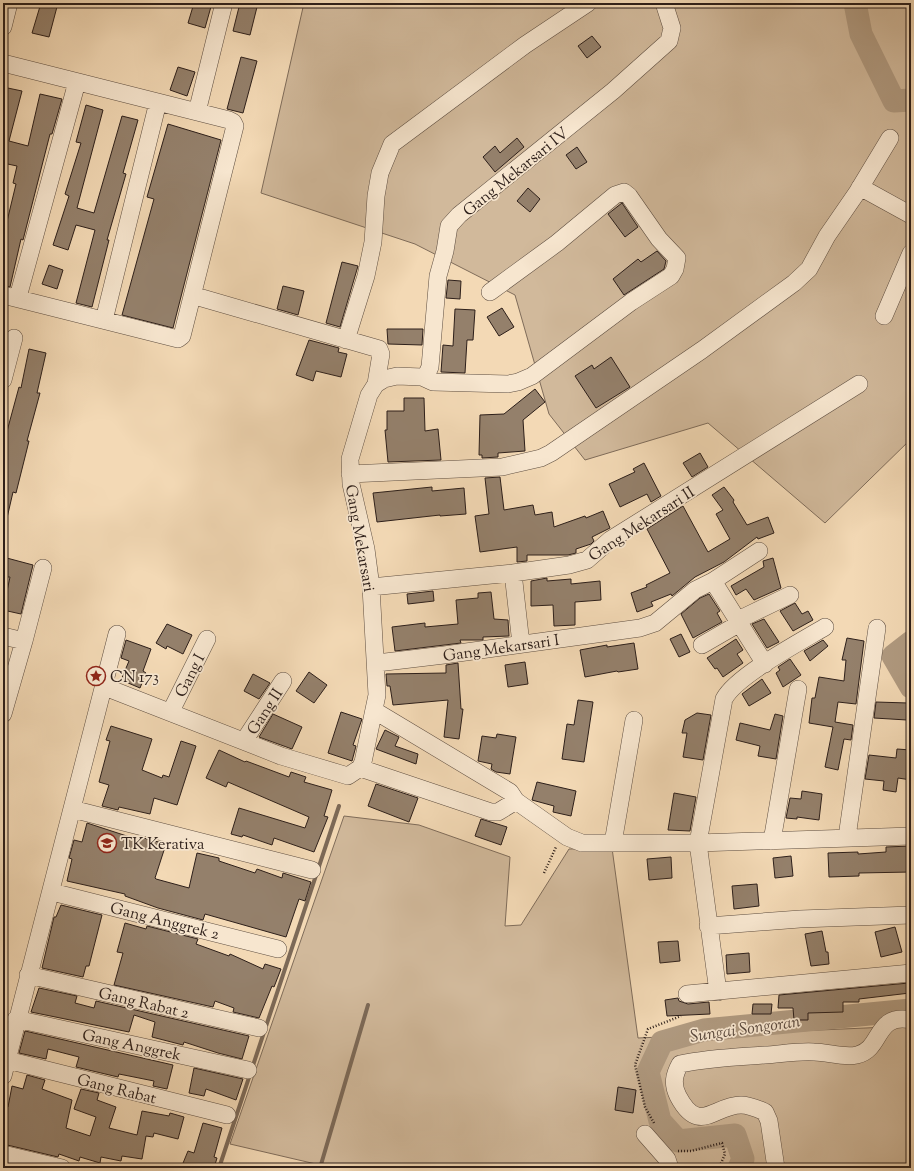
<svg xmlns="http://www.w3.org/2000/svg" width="914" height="1171" font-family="'Sorts Mill Goudy',serif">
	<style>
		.green { fill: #d1b99b; stroke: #7f6c5a }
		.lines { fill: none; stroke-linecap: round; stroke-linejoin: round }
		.stream { stroke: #7c6957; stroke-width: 4 }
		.river { stroke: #b09a80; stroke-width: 23 }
		.building { fill: #94806b; stroke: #2d1f1a }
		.minor-casing { stroke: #5e4e41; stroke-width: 18 }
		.path { stroke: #2d1f1a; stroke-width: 2.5; stroke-dasharray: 1 2; stroke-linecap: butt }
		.minor { stroke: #f7e6cf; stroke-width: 17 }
		.labels { text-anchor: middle; stroke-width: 3.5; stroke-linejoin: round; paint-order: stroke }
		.street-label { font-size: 16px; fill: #2d1f1a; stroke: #f7e6cf }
		.poi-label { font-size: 16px; fill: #2d1f1a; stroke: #f7e6cf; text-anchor: start }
		.water-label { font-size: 17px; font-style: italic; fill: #5b4a3e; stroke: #f7e6cf }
	</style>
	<rect width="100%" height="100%" fill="#f3d9b5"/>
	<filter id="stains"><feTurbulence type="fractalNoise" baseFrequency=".005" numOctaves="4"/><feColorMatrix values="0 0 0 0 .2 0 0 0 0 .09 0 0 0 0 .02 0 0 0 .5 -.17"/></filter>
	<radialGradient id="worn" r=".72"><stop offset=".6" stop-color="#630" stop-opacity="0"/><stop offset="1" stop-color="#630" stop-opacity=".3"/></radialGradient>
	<path class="green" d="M304,3h607v436l-86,84 -117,-100 -123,37 -36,-46 -34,-119 -100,-51 -154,-51z
		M344,816l75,9 91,32 -5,69 16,-1 48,-76 43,-1 26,190 273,-12v142h-578l-103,-24z"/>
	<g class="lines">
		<path class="stream" d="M219,1168l120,-362
			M320,1168l48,-163"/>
		<path class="river" d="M855,3l6,31 33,67 17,-1
			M911,642l-18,14 18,31
			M739,1168l4,-9 -8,-24 -57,6 -18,-20 -12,-49 14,-30 42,-12 207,-20"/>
	</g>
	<path class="building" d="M41,3h17l-9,34 -17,-4z
		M194,3h18l-7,25 -17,-5z
		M240,3h18l-8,32 -17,-4z
		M592,36l9,11 -14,11 -9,-12z
		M241,57l16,4 -14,52 -16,-4z
		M178,67l17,5 -8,24 -17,-6z
		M3,87l19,4 -13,50 19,5 12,-52 22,5 -10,35h-2l-27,106 -2,-1 -11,48 -7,-2v-47l13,-54 -3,-1 4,-17 -14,-3z
		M86,105l17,5 -26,98 17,5 28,-97 16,4 -15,53 3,1 -19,66h2l-17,67 -16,-4 19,-73 -19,-5 -8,25 -15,-5 16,-49 -4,-2 16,-51 -5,-1z
		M168,124l53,16 -48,188 -51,-13 32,-116 -7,-2z
		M517,138l7,9 -29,25 -12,-15 12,-11 5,7z
		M577,147l10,15 -11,7 -10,-14z
		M528,188l12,11 -10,13 -13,-11z
		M622,203l16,24 -13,10 -17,-23z
		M657,251l9,10 -2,8 -40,26 -11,-16 25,-20 3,3z
		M342,262l16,4 -18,61 -14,-4z
		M49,265l14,5 -6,19 -15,-5z
		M448,280l13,1 -1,18 -14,-1z
		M283,286l21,5 -6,24 -21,-6z
		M502,308l12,19 -15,9 -12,-19z
		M455,309l20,1 -2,30h-6l-2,33 -24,-1 2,-27 10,1z
		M387,329h36l-1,16 -34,-1z
		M309,340l30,8 -1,4 9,2 -6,23 -25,-6 -3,10 -17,-6z
		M29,349l17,4 -9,40h3l-13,48h2l-13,52 -3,-1 -6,26 -4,-1v-71l16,-59 2,1z
		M611,357l19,30 -34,21 -21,-32 17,-11 2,4z
		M535,389l10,13 -22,18 2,31 -27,2v4l-16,1v-3h-3l1,-40 24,-1z
		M404,398h20l1,33 13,-2 3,31 -53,2 -3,-32h2v-19h17z
		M700,453l8,14 -16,10 -9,-14z
		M644,463l17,33 -10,6 -4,-8 -27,13 -11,-23 26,-12 -2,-3z
		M500,477l4,33 29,-5 2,10 17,-3 2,15 31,-11 1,2 17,-7 7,17 -18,9 2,4 -3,3 -15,5v4l-8,2h-41v6l-10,1v-15l-37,5 -5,-36 14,-2 -4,-36z
		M432,487v4l32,-3 2,26 -26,2v-1l-63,7 -4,-29z
		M724,487l10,13 -1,2 14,23 21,-8 6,16 -16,6 -1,-2 -33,25 -29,15 -23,19 -1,-2 -20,8 2,4 -16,6 -6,-19 16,-6 -1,-2 24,-12 -23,-44 36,-23 25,46 5,-3 17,-10 -14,-25 7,-4 -11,-15z
		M3,557l30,8 -12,49 -18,-4 7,-33h-7z
		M773,558l8,30 -27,12 -8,-11 -10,6 -5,-9 33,-19 -1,-6z
		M547,578v3l24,-2v5l29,-3 1,19 -26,2v23l-21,1 -1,-21 -22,1v-25z
		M433,591l1,10 -26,3 -1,-10z
		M491,592l3,27 14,1 1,16 -26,1v3h-23l1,3 -66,8 -3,-24 33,-4v4l33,-3 -2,-24 22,-2v-5z
		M709,594l11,17 -3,2 5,9 -29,16 -12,-24 19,-16z
		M795,603l7,11 6,-3 5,9 -20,11 -13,-20z
		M764,619l15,23 -12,6 -15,-24z
		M167,624l25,11 -9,19 -16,-8 -1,3 -10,-6z
		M681,634l9,18 -11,5 -9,-18z
		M847,638l17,3 -8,63 -18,-2 -3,20 18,3 -2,15 -7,-1 -6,31 -13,-3 8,-40 -24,-4 3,-25h3l4,-21 25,4 2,-21h-4z
		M736,639l7,11 -6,4 6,9 -20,14 -6,-9 -2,1 -8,-11z
		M126,640l25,9 -8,22 3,2 -6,15 -19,-8 8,-19 -8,-3z
		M823,640l5,6 -18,15 -6,-10z
		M634,643l4,26 -20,3 -1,-1 -32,6 -5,-27 27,-5v2z
		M790,659l11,16 -18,12 -7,-14 4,-3 -2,-3z
		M525,662l3,22 -20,3 -3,-22z
		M458,663l3,46h2l-4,30 -15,-2 4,-37 -55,5 -3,-19h-3l-1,-12 60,-1v-8z
		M309,672l18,13 -13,18 -18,-12z
		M253,674l17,9 -11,16 -15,-8z
		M762,679l9,14 -22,13 -7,-12z
		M578,700l15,2 -9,60 -22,-3 5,-35 7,1z
		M876,702l32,1 -1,17 -33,-2z
		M341,712l21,7 -9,26 3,1 -4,15 -24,-8z
		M697,713l14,2 -8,45 -20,-3 4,-24h-5l3,-13z
		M273,714l29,13 -10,22 -33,-12z
		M775,714l8,2 -7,43 -18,-3 2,-10 -24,-6 4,-17 30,7z
		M111,726l41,13 -10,31 20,8 1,-3 6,2 12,-36 15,5 -19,59 -23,-7 -4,16 -31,-7 -1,3 -16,-4 7,-21 -10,-3 11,-41 -4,-1z
		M385,730l14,7 -4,9 23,8 -2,10 -40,-15z
		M497,734l19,3 -6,37 -14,-2 -5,-3 1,-5 -14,-3 4,-25 14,2z
		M897,749l14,1v30l-13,-2 -2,14 -13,-2 1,-9 -19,-2 4,-24 27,3z
		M219,750l26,12 1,-1 43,16 2,-5 15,5 -2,5 28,8 -8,26 4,1 -14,35 -40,-14 -2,7 -29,-10 -1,2 -11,-3 8,-26 66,20 4,-11 -81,-35 -2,5 -20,-9z
		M537,782l39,9 -5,25 -18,-4 1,-6 -22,-6z
		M376,784l42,14 -9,24 -41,-16z
		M802,791l20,3 -3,26 -22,-3v2l-11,-1 4,-20 11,1z
		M674,793l22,4 -6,34 -22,-1z
		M481,819l26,8 -6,18 -26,-9z
		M87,823l52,17 1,-3 26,7 -11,34 1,1 33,9 8,-35 22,5v3l36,12 2,-4 25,9 1,-5 28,9 -6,19 -6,-2 -13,38 -81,-23 -2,6 -45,-12 -33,-12v-2l-58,-13 5,-22 -3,-1 5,-18 8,2z
		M911,846v26l-52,1v3l-30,1 -1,-24 30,-1v2l28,-2v-5z
		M791,856l2,20 -18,2 -2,-20z
		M671,857l1,21 -23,2 -2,-21z
		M757,884l2,22 -25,3 -2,-23z
		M61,905l41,10 -13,51h-3l-3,11 -41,-9 12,-51h2z
		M125,923l21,6 1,-3 51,13 -2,5 33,12 1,-2 33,15 2,-5 16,5 -7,18 -2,-1 -13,32 -26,-6 1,-4 -19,-7 -2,6 -99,-22 9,-32 -6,-1z
		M895,927l7,25 -21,5 -6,-25z
		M822,931l4,21h2l1,12 -18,2 -6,-32z
		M678,941l2,20 -20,2 -2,-21z
		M749,953l1,19 -23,2 -1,-19z
		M909,983l1,10 -51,6v3h-16v10l-35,1v7h-14l-1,-12h-15l1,-13z
		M39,988l38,8 -2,7 19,5 2,-7 153,35 -7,23 -24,-6 -34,-11 -1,3 -31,-8 3,-15 -21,-7 -5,17 -98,-20z
		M678,998l1,3 9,3 21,-2 1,12 -43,2 -2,-16z
		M753,1004h19l-1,10h-19z
		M25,1031l148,34 -6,24 -14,-3 1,-5 -35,-7 -1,3 -42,-10 3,-10 -31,-8 -2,10 -27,-6z
		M194,1068l49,11 -7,21 -30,-11 -2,7 -15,-3z
		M27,1075l18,5 -3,9 30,11 -6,28 24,8 6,-19 -22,-8 7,-20 18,4 -2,7 19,7 -7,21 28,7 5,-24 27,5 1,-3 14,4 -6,22 -24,-6 -1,4 -7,-1 -4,23 -20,-3 -1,5 -20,-4 -1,6 -20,-6 -1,4 -20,-7 -1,3 -55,-13v-38l5,1 4,-21 11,3z
		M618,1087l18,3 -3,23 -18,-3z
		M203,1123l19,5 -8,29 3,1 -3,10h-33l7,-17 6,2z"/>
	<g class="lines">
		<defs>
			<path id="minor" d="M3,27l6,-24
				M3,63l226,57 4,2 2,4 -53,210 -4,3 -4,-1 -171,-43
				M197,112l27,-109
				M860,187l51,28
				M18,297l59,-215
				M202,298l177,51 2,5 -5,30
				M884,316l27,-63
				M104,320l54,-218
				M346,340l20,-64 7,-34 3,-46 4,-23 12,-29 133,-99 63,-42
				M425,378l5,-11 8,-91 7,-25 4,-25 10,-11 154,-124 56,-50 3,-13 -8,-25
				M3,380l11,-42
				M350,474l152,-7 39,-9 10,-5 151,-103 92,-67 15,-14 18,-33 31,-45 32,-53
				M513,573l8,71
				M713,581l52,83
				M371,587l142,-14 56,-8 18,-5 23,-20 249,-156
				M738,620l52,-25
				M3,636l21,5
				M702,645l38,-22
				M377,663l67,-8 196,-27 15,-5 40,-33 18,-9 46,-30
				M105,687l176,69 67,20 12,-8 3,-6 14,-67 -6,-108 -5,-38 -15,-65 -1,-25 19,-64 7,-11 8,-5 13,-3 25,1 11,5 75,2 10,-2 14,-6 99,-74 40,-26 4,-7 2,-11 -18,-19 -30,-43 -5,-4 -9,3 -58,48 -67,49
				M171,711l36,-72
				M375,711l135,81 6,9 51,36 15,6h116l213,-7
				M3,714l21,-73 19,-73
				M244,741l39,-60
				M360,768l131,44h7l18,-11
				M72,809l240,61
				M847,837l30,-209
				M772,841l26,-152
				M613,843l21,-123
				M52,892l226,57
				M708,926l92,-7 111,-4
				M28,975l231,53
				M718,992l-20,-149 26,-144c12,-23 76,-57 101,-72
				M687,994l224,-21
				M16,1019l232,51
				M7,1060l220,55
				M3,1076l114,-442
				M645,1134l22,25 3,9
				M3,1154l59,14
				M776,1168l-7,-47 -4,-9c-7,-3 -16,-7 -24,-7 -27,0 -42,31 -63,-9 -6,-12 -4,-21 2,-32 28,-6 57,-7 85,-9 16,-1 33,-4 49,-3 14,0 29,6 43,3 26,-6 17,-42 54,-35"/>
		</defs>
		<use href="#minor" class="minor-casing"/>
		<path class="path" d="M544,873l12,-26
			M654,1123l-9,-16 -10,-42 13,-36 33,-13
			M678,1151h13l31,-8 3,11 -6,14"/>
		<use href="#minor" class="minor"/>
	</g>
	<defs>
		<symbol id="sight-ring" viewBox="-11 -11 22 22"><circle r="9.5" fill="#f7e6cf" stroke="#8f2418" stroke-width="1.5"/><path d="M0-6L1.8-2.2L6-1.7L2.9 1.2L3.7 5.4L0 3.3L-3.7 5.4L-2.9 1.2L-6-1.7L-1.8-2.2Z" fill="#8f2418"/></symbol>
		<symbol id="school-ring" viewBox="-11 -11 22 22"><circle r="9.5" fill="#f7e6cf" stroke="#8f2418" stroke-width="1.5"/><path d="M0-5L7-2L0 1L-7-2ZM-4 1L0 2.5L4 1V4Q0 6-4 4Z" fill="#8f2418"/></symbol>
	</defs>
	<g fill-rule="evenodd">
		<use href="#sight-ring" x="85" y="665" width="22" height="22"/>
		<use href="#school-ring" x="96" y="832" width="22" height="22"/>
	</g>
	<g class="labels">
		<g class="street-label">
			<text transform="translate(515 171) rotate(-39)" y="6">Gang Mekarsari IV</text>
			<text transform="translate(641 523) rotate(-33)" y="6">Gang Mekarsari II</text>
			<text transform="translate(361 538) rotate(80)" y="6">Gang Mekarsari</text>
			<text transform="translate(501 647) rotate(-8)" y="6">Gang Mekarsari I</text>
			<text transform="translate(189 675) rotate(-63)" y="6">Gang I</text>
			<text transform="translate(264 711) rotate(-57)" y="6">Gang II</text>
			<text transform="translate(165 920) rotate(14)" y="6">Gang Anggrek 2</text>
			<text transform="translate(144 1002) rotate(13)" y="6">Gang Rabat 2</text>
			<text transform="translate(132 1044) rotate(12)" y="6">Gang Anggrek</text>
			<text transform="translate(117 1088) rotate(14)" y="6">Gang Rabat</text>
		</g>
		<g class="poi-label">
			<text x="110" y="682">CN 173</text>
			<text x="121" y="849">TK Kerativa</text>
		</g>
		<g class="water-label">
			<text transform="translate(745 1028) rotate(-8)" y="6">Sungai Songoran</text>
		</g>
	</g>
	<rect width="914" height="1171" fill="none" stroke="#f3d9b5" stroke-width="16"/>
	<rect x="4" y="4" width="906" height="1163" fill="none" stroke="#2d1f1a" stroke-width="2"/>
	<rect x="8" y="8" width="898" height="1155" fill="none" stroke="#2d1f1a"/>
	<rect width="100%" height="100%" filter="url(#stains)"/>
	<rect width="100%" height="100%" fill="url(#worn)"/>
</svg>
